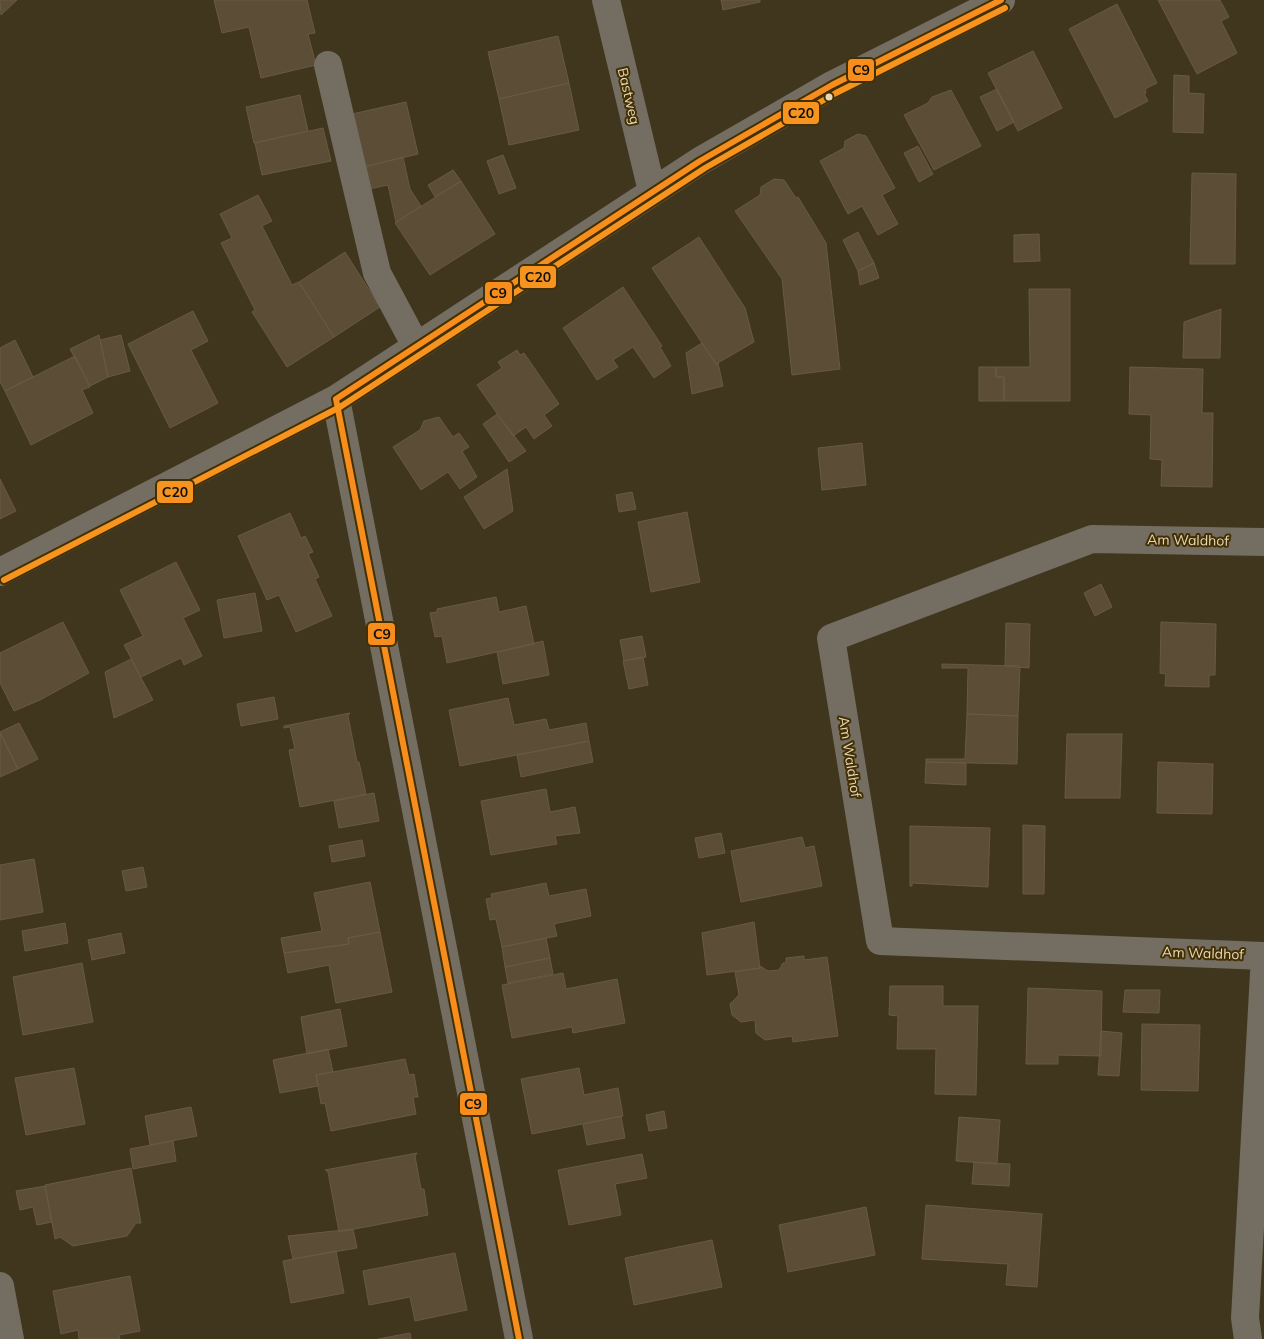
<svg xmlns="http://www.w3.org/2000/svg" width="1264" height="1339" font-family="Mulish,sans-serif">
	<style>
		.building { fill: #5c4d37; stroke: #675a46 }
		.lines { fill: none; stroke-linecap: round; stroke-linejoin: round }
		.minor { stroke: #746d61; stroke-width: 28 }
		.bus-1-casing { stroke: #433002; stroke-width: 10 }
		.bus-2-casing { stroke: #433002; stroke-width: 10 }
		.bus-1 { stroke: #f78d1d; stroke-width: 6 }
		.bus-2 { stroke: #f6941f; stroke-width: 6 }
		.bus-dot { fill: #e6d7bb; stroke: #433002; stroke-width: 2 }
		.labels { text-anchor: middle; stroke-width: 4; stroke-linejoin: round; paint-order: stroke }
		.street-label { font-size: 14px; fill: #e6d7bb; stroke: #433002 }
		.line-badge { stroke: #433002; stroke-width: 2 }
		.pale-badge-label { font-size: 14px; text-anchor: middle; font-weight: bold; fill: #111 }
	</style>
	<rect width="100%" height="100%" fill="#40351d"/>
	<path class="building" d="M0,0h17l-16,15z
		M214,0h93l8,33 -7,1 8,31 -55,13 -12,-51 -27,6z
		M721,0h39v2l-37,8z
		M1158,0h62l9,17 -8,4 16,32 -40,21z
		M1117,4l40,79 -12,6 1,4 -2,1 4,7 -33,17 -46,-89z
		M558,36l11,47 -70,16 -11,-47z
		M1033,51l29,57 -44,23 -30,-58z
		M1174,75l15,1v17l15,1 -1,39 -30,-1z
		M569,83l10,47 -70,15 -10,-46z
		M997,89l17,33 -17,9 -17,-34z
		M951,90l30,56 -47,24 -30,-55 24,-12 4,-6z
		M300,95l8,36 -54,12 -8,-36z
		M406,102l12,52 -54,13 -12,-53z
		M323,128l8,33 -69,14 -7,-32z
		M858,134l8,2 29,52 -13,7 16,29 -20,11 -16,-29 -14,8 -28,-53 24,-13 1,-7z
		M918,146l15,28 -14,8 -15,-29z
		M503,155l13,33 -17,6 -12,-33z
		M403,157l7,32 11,17 -25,16 -8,-37 -19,4 -5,-22z
		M453,170l8,11 -26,16 -7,-12z
		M1192,173l44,1 -1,90h-45z
		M774,179l10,1 12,18 2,-1 28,46 14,126 -48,6 -10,-96 -47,-68 25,-16 1,-8z
		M461,181l34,53 -65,41 -35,-52z
		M258,195l14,26 -10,5 30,59 7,-3 35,55 -47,30 -35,-55 3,-2 -34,-67 11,-5 -12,-24z
		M858,232l16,31 -16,8 -15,-31z
		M1039,234l1,27 -26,1v-27z
		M699,237l46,71 9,34 -38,22 -64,-96z
		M345,252l35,55 -46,30 -35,-55z
		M874,263l5,15 -19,7 -2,-14z
		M623,287l39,59 -2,1 11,19 -17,12 -21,-31 -20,13 5,7 -21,13 -34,-52z
		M1029,289h41v112h-66v-24h-8v-10h34z
		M1221,309l-1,49h-37l1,-36z
		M193,311l15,30 -17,9 27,53 -48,25 -42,-84z
		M99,335l9,42 -18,9 -20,-37z
		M121,335l9,36 -22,6 -8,-37z
		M15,340l18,37 -28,14 -5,-9v-34z
		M702,343l14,21 2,-1 5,23 -31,8 -6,-41z
		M517,350l3,5 4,-2 35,51 -15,11 8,11 -18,13 -8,-12 -13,9 -36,-51 25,-17 -4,-6z
		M75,356l15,31 -8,3 11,23 -62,32 -26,-54z
		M979,367h17v10h8v24h-25z
		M1130,367l73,2 -1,44h11l-1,74 -51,-1 1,-26 -12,-1 1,-44 -22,-1z
		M497,414l29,37 -17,11 -26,-38z
		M439,417l14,20 6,-4 10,14 -7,4 15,26 -17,12 -12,-17 -27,18 -28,-43 27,-17 4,-9z
		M862,443l4,42 -44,5 -4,-42z
		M507,469l6,42 -29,18 -20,-32z
		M0,479l16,32 -16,8z
		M632,492l4,17 -17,3 -3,-17z
		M687,512l13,70 -49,10 -13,-70z
		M290,513l11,25 4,-2 8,16 -5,2 11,23 -4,2 17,37 -36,16 -17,-37 -12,5 -29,-64z
		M176,562l24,48 -17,8 19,38 -18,9 -3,-7 -40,19 -17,-32 19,-9 -23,-46z
		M1101,584l11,23 -17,9 -11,-23z
		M255,593l7,38 -38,7 -7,-38z
		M496,597l3,15 27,-6 8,38 -87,19 -5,-27 -7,1 -5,-24 7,-1v-3z
		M63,622l26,51 -49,27 -26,11 -14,-28v-30z
		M1161,622l55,2 -1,51h-6v12l-44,-1 1,-12 -6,-1z
		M1006,623l24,1 -1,44 -24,-2z
		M642,636l4,21 -22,4 -4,-21z
		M543,641l6,34 -46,9 -6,-32z
		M643,657l5,28 -19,4 -6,-28z
		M131,659l22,41 -39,18 -9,-46z
		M942,664l78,2 -2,50 -51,-2 1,-46h-26z
		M274,697l4,22 -37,7 -4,-22z
		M508,698l6,27 32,-6 3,11 37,-7 3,18 -129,25 -11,-56z
		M350,713l-2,3 9,46h2l7,32 -66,13 -11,-57 6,-1 -5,-22 -6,1v-2z
		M967,714l51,2 -1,48 -91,-2v-3h39z
		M19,723l19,36 -20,10 -18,-37z
		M0,733l18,36 -18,8z
		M1067,734h55l-2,64h-55z
		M589,741l4,21 -72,15 -4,-22z
		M926,762l40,1v22l-41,-2z
		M1158,762l55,2 -1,50 -55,-1z
		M546,789l4,23 25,-5 5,26 -25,3 2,8 -66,11 -10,-54z
		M374,793l5,28 -40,7 -5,-27z
		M1023,825l22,1 -1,68h-21z
		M910,826l80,2 -2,59 -76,-4v3h-2z
		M721,833l4,20 -26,5 -4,-20z
		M802,837l3,11 9,-2 8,40 -81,16 -10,-51z
		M362,840l3,16 -33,6 -3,-16z
		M34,859l9,53 -43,8v-55z
		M143,867l4,20 -21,4 -4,-20z
		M370,882l10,50 -32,6 1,6 -65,9 -3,-15 41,-7 -8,-38z
		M546,883l3,13 37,-7 5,27 -37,8 3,12 -55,11 -6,-28 -6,1 -4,-21 6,-1 -1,-4z
		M754,922l6,46 -53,7 -5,-42z
		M65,923l3,20 -43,8 -3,-20z
		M380,932l12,60 -56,11 -7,-38 -41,8 -4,-20 65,-9 -1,-6z
		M121,933l4,20 -33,7 -4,-20z
		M546,938l4,20 -45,9 -3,-20z
		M804,956v4l23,-3 11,79 -45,6 -1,-6 -27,4 -9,-7 -1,-13 -14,2 -9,-7 -2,-11 9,-9 -4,-23 25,-4v-2l8,5 11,-1 4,-7h3v-5z
		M550,958l3,16 -45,9 -3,-16z
		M82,963l11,59 -70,13 -10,-58z
		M563,973l3,16 51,-10 8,44 -52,10 -1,-6 -60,11 -10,-53z
		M890,986h53v20h35l-2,89 -41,-1 1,-45h-39l1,-33 -9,-1z
		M1028,988l74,3 -1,65 -43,-1v9h-32z
		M1125,990h35l-1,23 -36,-1z
		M340,1009l7,37 -40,8 -6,-37z
		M1142,1024l58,1 -2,66 -57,-1z
		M1101,1031l21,2 -3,43 -21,-1z
		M328,1049l5,23 -17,3 2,11 -38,7 -7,-33z
		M405,1059l4,16 5,-1 4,23h-5l3,17 -85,17 -6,-28 -4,1 -5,-29z
		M74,1068l11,56 -59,11 -11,-57z
		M579,1068l5,27 34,-7 5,28 -91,18 -11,-55z
		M191,1107l6,29 -47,9 -5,-29z
		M664,1111l3,17 -18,3 -3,-16z
		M621,1116l4,22 -38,7 -4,-21z
		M959,1117l41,3 -3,44 -41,-3z
		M173,1141l3,20 -43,8 -3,-20z
		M417,1153l-2,3 6,33h3l4,26 -89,17 -11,-60 -3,-2z
		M642,1154l5,24 -32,6 6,31 -52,10 -11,-55z
		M974,1162l36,2 -1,22 -37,-2z
		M131,1168l10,55h-5l-9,13 -54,10 -13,-9 -5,2 -10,-54z
		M45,1186l7,36 -15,3 -4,-18 -13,3 -4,-19z
		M926,1205l116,9 -5,73 -31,-2 2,-21 -86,-5z
		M866,1207l9,48 -87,17 -9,-47z
		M353,1229l4,19 -64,11 -5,-23z
		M712,1240l10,47 -88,18 -9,-47z
		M336,1251l8,42 -53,10 -8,-42z
		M455,1253l12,57 -52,11 -5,-24 -41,8 -6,-34z
		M130,1276l10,55 -21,4 1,4h-41l-1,-9 -17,4 -8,-43z
		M410,1333l1,6h-33z"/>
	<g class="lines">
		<path class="minor" d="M606,0l46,191
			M328,65l49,208 39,73
			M336,399l183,940
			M1264,542l-172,-3 -261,99 49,303 384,15
			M0,572l336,-173 364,-238 132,-76 169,-85
			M0,1286l10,53
			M1248,1339l-3,-21 19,-345"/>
		<defs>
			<path id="bus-1" d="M336,399l183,940
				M336,399l364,-238 132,-76 169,-85"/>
			<path id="bus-2" d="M4,580l336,-173 365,-239 131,-75 169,-85"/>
		</defs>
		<use href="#bus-1" class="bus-1-casing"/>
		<use href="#bus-2" class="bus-2-casing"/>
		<use href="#bus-1" class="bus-1"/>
		<use href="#bus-2" class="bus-2"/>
	</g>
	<circle class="bus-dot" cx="829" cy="97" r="4.5"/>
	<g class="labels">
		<g class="street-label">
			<text transform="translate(629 96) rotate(77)" y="5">Bastweg</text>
			<text transform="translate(1188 540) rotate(1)" y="5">Am Waldhof</text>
			<text transform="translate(850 757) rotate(81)" y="5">Am Waldhof</text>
			<text transform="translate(1203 953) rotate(2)" y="5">Am Waldhof</text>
		</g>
	</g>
	<g class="line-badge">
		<rect x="847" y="58" width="28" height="24" rx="5" fill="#f78d1d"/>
		<rect x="782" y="101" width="38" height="24" rx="5" fill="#f6941f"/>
		<rect x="519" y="265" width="38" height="24" rx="5" fill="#f6941f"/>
		<rect x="484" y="281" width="29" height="24" rx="5" fill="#f78d1d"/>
		<rect x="156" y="480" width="38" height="24" rx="5" fill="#f6941f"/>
		<rect x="367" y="622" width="29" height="24" rx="5" fill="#f78d1d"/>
		<rect x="459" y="1092" width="29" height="24" rx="5" fill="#f78d1d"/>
	</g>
	<g class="pale-badge-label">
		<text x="861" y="75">C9</text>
		<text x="801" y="118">C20</text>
		<text x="538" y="282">C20</text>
		<text x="498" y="298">C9</text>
		<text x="175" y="497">C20</text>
		<text x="382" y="639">C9</text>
		<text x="473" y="1109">C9</text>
	</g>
</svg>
